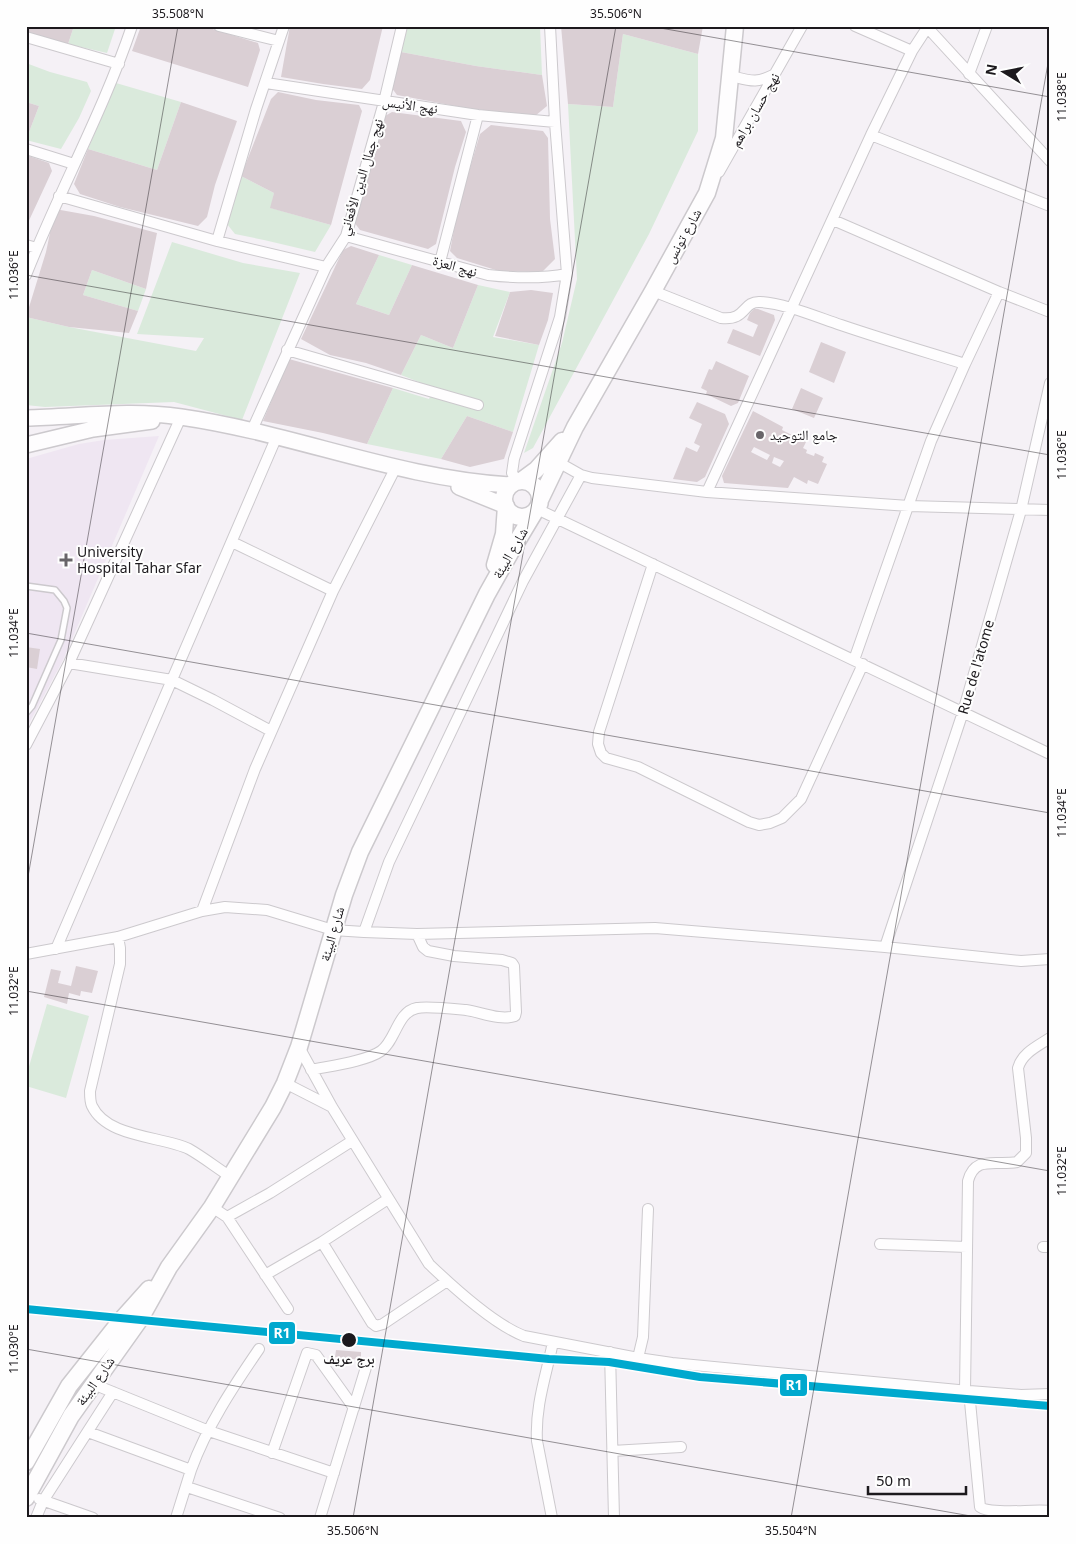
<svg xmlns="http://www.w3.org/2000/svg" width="1076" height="1544" font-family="'Noto Sans','Noto Naskh Arabic',sans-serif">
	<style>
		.built { fill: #efe6f2 }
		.green { fill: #daeadc }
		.building { fill: #dacfd4; fill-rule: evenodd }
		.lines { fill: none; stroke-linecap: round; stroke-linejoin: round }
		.lane-casing { stroke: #ccc9cd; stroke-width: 8 }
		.street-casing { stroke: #ccc9cd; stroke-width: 12 }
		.secondary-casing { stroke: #ccc9cd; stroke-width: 18 }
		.primary-casing { stroke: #ccc9cd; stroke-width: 19 }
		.lane { stroke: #fefdfe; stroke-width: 5 }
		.street { stroke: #fefdfe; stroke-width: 10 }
		.secondary { stroke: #fefdfe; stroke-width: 15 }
		.primary { stroke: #fefdfe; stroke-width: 16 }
		.rail-1-casing { stroke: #fefefe; stroke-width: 11 }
		.rail-1 { stroke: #00a9ce; stroke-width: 8 }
		.ticks { fill: none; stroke: #1c191d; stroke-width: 1; stroke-opacity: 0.45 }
		.poi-dot { fill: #686569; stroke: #fefefe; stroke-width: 2 }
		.stop-dot { fill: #1c191d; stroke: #fefefe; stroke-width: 2 }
		.labels { text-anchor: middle; stroke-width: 4; stroke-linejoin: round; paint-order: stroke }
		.street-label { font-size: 14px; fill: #1c191d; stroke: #fefefe }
		.poi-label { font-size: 14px; fill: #1c191d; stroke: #fefefe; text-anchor: start }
		.stop-label { font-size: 14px; font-weight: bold; fill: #1c191d; stroke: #fefefe }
		.line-badge { stroke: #fefefe; stroke-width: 2 }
		.badge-label { font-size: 14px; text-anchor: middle; font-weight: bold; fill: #fff }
		.neatline { fill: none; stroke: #1c191d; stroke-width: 2 }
		.ticks-label { font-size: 12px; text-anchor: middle; fill: #1c191d }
	</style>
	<rect width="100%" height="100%" fill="#f5f1f6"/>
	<path class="built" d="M159,436l-96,224 -37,69v-270l53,-15 25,-4z"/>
	<path class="green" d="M74,26h42l-9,27 -39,-9z
		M408,26h132l2,49 -66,-9 -75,-14z
		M623,34l75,20v77l-49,103 -116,214 -9,5 38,-110 15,-64 -9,-175 45,3z
		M26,63l24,9 37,10 4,9 -12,27 -18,31 -35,-9 13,-34 -13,-4z
		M116,83l65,19 -24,68 -69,-21z
		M241,176l33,17 -3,15 60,17 -16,27 -51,-12 -29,-6 -8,-10z
		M172,242l71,21 57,10 -58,147 -68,-18 -129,5 -19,-2v-88l43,10 127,24 8,-13 -67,-4z
		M379,255l33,10 -23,50 -33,-11z
		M92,270l54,19 -8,22 -55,-16z
		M478,285l32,7 -17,45 46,8 -26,87 -46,-16 -26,43 -74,-15 26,-56 36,11 5,-11 -33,-13 20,-40 32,13z
		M47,1004l42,12 -23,82 -40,-12v-9z"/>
	<path class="building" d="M26,26h48l-6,18 -42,-11z
		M141,26h62l55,17 2,7 -12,37 -116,-36z
		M290,26h93l-13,54 -8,9 -39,-5 -42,-7z
		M561,26h142l-5,28 -75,-20 -10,73 -45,-3z
		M401,52l75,14 66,9 5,31 -12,10 -69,-8 -69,-13 -6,-8z
		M278,92l38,8 43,5 3,6 -31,114 -61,-17 4,-15 -33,-17 30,-77z
		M26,102l13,4 -13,34z
		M181,102l56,19 -22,64 -8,32 -9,9 -78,-19 -40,-13 -6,-10 14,-35 69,21z
		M392,112l69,9 5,11 -11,35 -19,77 -8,5 -68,-19 -6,-8 31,-106z
		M491,125l52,6 5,7 2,81 5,40 -13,13 -43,-1 -42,-13 -7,-7 8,-42 22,-75z
		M26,155l23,8 3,8 -26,56z
		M55,209l39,7 63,17 -11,56 -54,-19 -9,25 55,16 -9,22 -60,-6 -43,-10 20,-65z
		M351,246l28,9 -23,49 33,11 23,-50 66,20 -25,63 -32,-13 -20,40 -35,-12 -36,-8 -29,-16 42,-89z
		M531,290l22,3 -5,27 -9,25 -44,-9 15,-44z
		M754,309h4l16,6 1,5 -15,36 -33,-13 6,-14 20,8 5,-12 -11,-5 3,-7z
		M821,342l25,10 -12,31 -25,-11z
		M289,359l104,29 -26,56 -44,-11 -60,-12z
		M716,361l33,15 -11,27 -7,3 -25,-12 1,-3 -6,-3 8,-19 3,1z
		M801,388l22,10 -9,20 -22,-9z
		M697,402l28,12 4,10 -24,53 -8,5 -24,-3 13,-32 11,5 3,-6 -6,-3 8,-19 -13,-6z
		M753,411l30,16 -1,3 24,12 -3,6 4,2 -1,3 8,3 1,-3 9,4 -2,5 5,2 -9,20 -10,-4 -1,4 -13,-7 -6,11 -64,-5 -2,-7zM754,447l16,8 -3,5 -16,-8zM774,457l10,4 -4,6 -8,-4z
		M467,416l46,16 -9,27 -34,8 -29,-8z
		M26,647l14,2 -3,20 -11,-2z
		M76,966l22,5 -6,22 -11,-2 -1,5 -11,-3 -2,11 -23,-7 7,-28 10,2 -3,12 13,3z
		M336,1350l25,2v8l-26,-3z"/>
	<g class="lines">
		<defs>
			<path id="lane" d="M26,586l29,4 9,11 3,7 -6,32 -29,66 -6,7"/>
			<path id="street" d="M219,26l60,15
				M855,26l57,25
				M926,26l124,135
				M26,37l93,27
				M969,74l18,-48
				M731,76c20,5 25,8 44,-2
				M266,83l212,32 77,7
				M871,135l179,71
				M26,149l48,15
				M719,172l83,-146
				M59,196l158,45 109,26
				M833,220l166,72 51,20
				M346,236l142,39c27,3 53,4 79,-1
				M217,241l39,-132 28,-83
				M26,245l11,3
				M440,262l38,-147
				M26,275c33,-84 77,-163 106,-249
				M653,291l68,27c26,3 21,-17 39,-16 24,1 57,15 81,23 41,14 82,26 124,39
				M287,350l191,55
				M252,430l74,-163 20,-31 38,-134 18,-76
				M558,462l23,13 11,3 115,14 202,14 141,4
				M518,482l-6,-9 2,-14 46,-142 7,-43 -12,-152 -5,-96
				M707,492l164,-357 41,-84 15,-23
				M537,509l513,245
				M232,542l101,49
				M653,564l-54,168 -1,12 3,9 5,5 32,9 111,55 10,3 11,-2 12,-5 19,-19 62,-135
				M854,660l77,-219 34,-77 34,-72
				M69,663l103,17 41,20 58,31
				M26,745l43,-82 112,-246
				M202,911l53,-142 78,-178 63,-124
				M364,932l25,-70 134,-281 58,-106
				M118,937l2,11v16l-30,127c0,4 0,11 2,15 15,32 70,30 97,43 14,8 28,19 42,28
				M885,947l78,-235 58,-202 29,-127
				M56,949l221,-513
				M26,954l92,-17 84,-26 23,-4 42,3 66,20 31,2 53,2 238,-6 230,19 136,14 29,-2
				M299,1047l33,60 97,157c24,23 64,60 95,72l114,22 34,5 297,28 52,4 29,-1
				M311,1070c19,-4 56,-9 70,-19 15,-11 16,-39 36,-43 10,-2 38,1 49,2 15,2 34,11 49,6l1,-4 -2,-46 -2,-3 -10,-3 -48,-4 -26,-5 -5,-4 -6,-13
				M285,1083l47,24
				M212,1207l15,10 43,-24 82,-52
				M227,1217l61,92
				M322,1242l50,81 4,3 7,-2 64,-43
				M880,1244l87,3
				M1043,1247h7
				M265,1275l57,-33 66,-43
				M610,1352l4,166
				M638,1358l5,-21 5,-128
				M93,1384l116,47 125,42
				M965,1391l3,-210c7,-26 27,-15 49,-19l9,-9v-15l-8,-70c4,-15 20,-22 32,-30
				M969,1391l11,116c11,8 53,2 70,4
				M88,1432l103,38
				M612,1451l69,-4
				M272,1453l35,-100 9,2 38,53
				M187,1487l93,31
				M39,1499l54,19
				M36,1518l7,-17 70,-109
				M176,1518c5,-16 10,-32 15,-48 16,-44 42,-83 68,-121
				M320,1518l47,-154
				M552,1518l-15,-77c-2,-35 9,-65 16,-99"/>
			<path id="secondary" d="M26,418c52,-1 104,-9 155,-1 112,16 218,62 330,68
				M26,445l67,-16 59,-8
				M459,487l47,19"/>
			<path id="primary" d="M521,481l15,-11 26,-29
				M504 499a18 18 0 1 1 36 0a18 18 0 1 1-36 0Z
				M540,500l35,-73 78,-136 54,-98 17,-55 11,-112
				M495,565l9,-31 2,-28
				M26,1462l43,-76 54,-68 26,-29
				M26,1498l45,-82 69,-97 29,-52 43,-60 61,-100 12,-24 14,-36 45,-152 16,-43 127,-258 23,-41 24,-40"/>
		</defs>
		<use href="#lane" class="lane-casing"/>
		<use href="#street" class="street-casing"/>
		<use href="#secondary" class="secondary-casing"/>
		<use href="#primary" class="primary-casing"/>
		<use href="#lane" class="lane"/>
		<use href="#street" class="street"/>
		<use href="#secondary" class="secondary"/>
		<use href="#primary" class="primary"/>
		<defs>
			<path id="rail-1" d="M26,1309l523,50 60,3 91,15 350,29"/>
		</defs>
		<use href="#rail-1" class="rail-1-casing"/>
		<use href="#rail-1" class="rail-1"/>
	</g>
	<path class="ticks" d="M649,26l401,71M26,275l1024,180M26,633l1024,180M26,888l152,-862M26,991l1024,180M26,1349l956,169M353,1518l263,-1492M791,1518l259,-1466"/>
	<g class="poi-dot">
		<circle cx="760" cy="435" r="5"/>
		<path d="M63.5 552.5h5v5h5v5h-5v5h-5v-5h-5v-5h5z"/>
	</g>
	<circle class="stop-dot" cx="349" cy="1340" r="8"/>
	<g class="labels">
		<g class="street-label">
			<text transform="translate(410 105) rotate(8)" y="5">نهج الأنيس</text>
			<text transform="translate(755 110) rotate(-60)" y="5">نهج حسان براهم</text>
			<text transform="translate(361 177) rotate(-73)" y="5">نهج جمال الدين الأفعاني</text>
			<text transform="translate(683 236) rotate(-61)" y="5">شارع تونس</text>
			<text transform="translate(455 266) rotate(16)" y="5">نهج العزة</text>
			<text transform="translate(510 553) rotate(-60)" y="5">شارع البيئة</text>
			<text transform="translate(976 667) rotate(-74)" y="5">Rue de l'atome</text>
			<text transform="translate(332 934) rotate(-74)" y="5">شارع البيئة</text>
			<text transform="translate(95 1381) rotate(-55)" y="5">شارع البيئة</text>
		</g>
		<g class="poi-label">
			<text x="770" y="440">جامع التوحيد</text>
			<text x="77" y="557">University<tspan x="77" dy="16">Hospital Tahar Sfar</tspan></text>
		</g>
		<g class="stop-label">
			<text x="349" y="1364">برج عريف</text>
		</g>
	</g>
	<g class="line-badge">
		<rect x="268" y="1321" width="28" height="24" rx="5" fill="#00a9ce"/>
		<rect x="779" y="1373" width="29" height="24" rx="5" fill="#00a9ce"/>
	</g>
	<g class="badge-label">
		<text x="282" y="1338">R1</text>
		<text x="794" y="1390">R1</text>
	</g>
	<rect width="1076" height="1544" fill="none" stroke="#fefefe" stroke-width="55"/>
	<g transform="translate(1004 72) rotate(280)" stroke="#fefefe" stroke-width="4" paint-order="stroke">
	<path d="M0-4L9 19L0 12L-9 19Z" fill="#1c191d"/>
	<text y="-8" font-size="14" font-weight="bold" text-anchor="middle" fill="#1c191d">N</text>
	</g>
	<path d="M868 1486v8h98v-8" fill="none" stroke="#1c191d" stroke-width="2.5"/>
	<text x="876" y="1486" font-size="15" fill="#1c191d" stroke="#fefefe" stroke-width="4" paint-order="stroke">50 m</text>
	<rect x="28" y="28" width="1020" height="1488" class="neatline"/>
	<g class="ticks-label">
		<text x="178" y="18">35.508°N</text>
		<text x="616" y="18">35.506°N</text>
		<text transform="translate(1062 97) rotate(-90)" y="4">11.038°E</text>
		<text transform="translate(14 275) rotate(-90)" y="4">11.036°E</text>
		<text transform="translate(1062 455) rotate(-90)" y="4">11.036°E</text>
		<text transform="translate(14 633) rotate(-90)" y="4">11.034°E</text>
		<text transform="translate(1062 813) rotate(-90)" y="4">11.034°E</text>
		<text transform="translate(14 991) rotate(-90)" y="4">11.032°E</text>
		<text transform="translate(1062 1171) rotate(-90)" y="4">11.032°E</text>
		<text transform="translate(14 1349) rotate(-90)" y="4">11.030°E</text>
		<text x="353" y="1535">35.506°N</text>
		<text x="791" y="1535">35.504°N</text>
	</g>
</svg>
